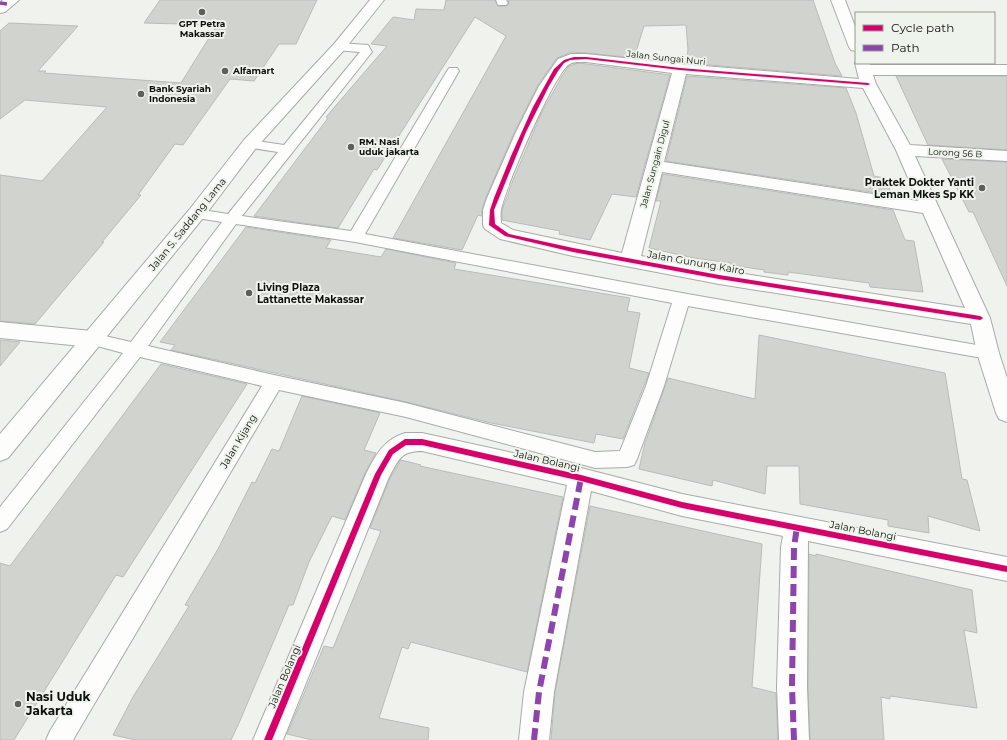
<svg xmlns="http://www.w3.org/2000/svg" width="1007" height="740" font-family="Montserrat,sans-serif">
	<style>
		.building { fill: #d1d3cf; stroke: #babcb9 }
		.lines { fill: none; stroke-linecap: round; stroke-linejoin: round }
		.lane-casing { stroke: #a9aba8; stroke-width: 2 }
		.street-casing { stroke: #a9aba8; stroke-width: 2 }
		.secondary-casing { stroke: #a9aba8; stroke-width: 2 }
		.lane { fill: #fdfdfc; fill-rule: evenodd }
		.street { fill: #fdfdfc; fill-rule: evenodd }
		.secondary { fill: #fdfdfc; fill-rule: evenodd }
		.quiet-far1 { stroke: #8e44ad; stroke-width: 3.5; stroke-dasharray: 7 3.5; stroke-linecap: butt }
		.quiet { stroke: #8e44ad; stroke-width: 6; stroke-dasharray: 12 6; stroke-linecap: butt }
		.cycleway-casing { stroke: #eef4eb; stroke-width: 2 }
		.cycleway { fill: #d6006c; fill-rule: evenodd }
		.poi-dot { fill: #5d5f5b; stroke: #eef4eb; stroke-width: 1.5 }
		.labels { text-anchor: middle; stroke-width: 4; stroke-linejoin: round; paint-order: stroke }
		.far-poi-label { font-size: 9px; font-weight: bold; fill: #0e100d; stroke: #eef4eb; text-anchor: start }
		.far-street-label { font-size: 9px; fill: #0e100d; stroke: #eef4eb }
		.poi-label { font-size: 10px; font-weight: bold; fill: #0e100d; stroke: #eef4eb; text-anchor: end }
		.street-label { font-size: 10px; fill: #0e100d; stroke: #eef4eb }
		.near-poi-label { font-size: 12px; font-weight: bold; fill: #0e100d; stroke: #eef4eb; text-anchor: start }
	</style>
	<rect width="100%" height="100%" fill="#eff2ed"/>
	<path class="building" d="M160,0h157l-21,44h-17l-25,37 -24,-2 -47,66 -8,-1 -37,51h3l-39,47h2l-69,82 -35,-3v-146l42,6 65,-74 -82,-7 -25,19v-88l9,-8 69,3 -40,45h8l-2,2 137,10 36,-58 -73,-2z
		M446,0h49l3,6h9l2,-3 -1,-3h305l22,63 7,13 -156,-13 2,-13 -2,-25 -42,1 -10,32 -48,-5 -15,-1 -14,6 -19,27 -23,46 -29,66 -4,13v6l-4,-1 -16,35 -69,-12 113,-202 -31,-19 -98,153 -3,-1 -36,59 -84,-12 74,-98 -2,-1 61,-71 -16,-2 22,-27 21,3 2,-11 28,1z
		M579,63l91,12 -34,122 -24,-3 -22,46 -31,-6 1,-3 -58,-11v-10l11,-30 29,-68 20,-36 7,-10z
		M687,76l159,12 10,25 18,63 15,3 1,16 -224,-34z
		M896,76h111v74l-79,-5z
		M942,159l65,3v124l-34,-74h-4z
		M663,174l230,36 12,30 9,1 9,51 -53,-5 -1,-4 -81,-11v3l-24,-3v-2l-33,-5v-2l-37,-5 -45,-10 12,-47h-5z
		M246,227l85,13 -5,8 55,9 5,-8 70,14 -2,6 176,29 -3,13 13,2 -11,55 20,5 -26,66 -27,-5 -2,9 -103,-20 -85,-21 -235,-52 4,-5 -15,-3z
		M759,335l186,38 17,106 5,1 13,51 -52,-15 1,17 -41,-7v-6l-88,-16 -1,-38h-32l-2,28 -52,-14 -1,6 -73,-17 6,-26 23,-65 87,21z
		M0,340l20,2 -20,24z
		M161,364l86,20 -124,193 -7,-2 -102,165h-14v-177l10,3z
		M302,396l78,17 -16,37 12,3 -11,20 -20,47 -13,-4 -23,46 -16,43h-4l-50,118 -8,17h-96l-22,-5 20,-38 56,-91 -4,-1 33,-56 34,-67 3,1 17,-34 7,2z
		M401,460l20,5 -1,1 143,31 -36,175 -116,-30 -3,7 -6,-2 -23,71 50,10 -1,12h-116l-25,-6 37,-88 9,2 48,-117 -11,-3 20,-50z
		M590,506l172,38 -10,143 24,6 2,47h-227l4,-48z
		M809,554l7,2v-2l156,36 5,43 -13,-3 13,78 -87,-12v3l-9,-2 3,43h-74l-2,-53z"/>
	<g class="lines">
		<defs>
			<path id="lane" d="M496,0h10l2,3 -2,2h-8z
				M339,43l29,2 4,7 -130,164 109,15 96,-160 2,-3h8l2,3 -94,163 317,59 306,54 6,1 3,5 -3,5 -6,1 -300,-53 -24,80 -27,73 -3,6 -7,2 -32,1 -189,-51 -127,-27 -206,350h-27l4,-9 212,-345 -122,-29 -133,172 -7,3v-25l123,-154 -37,-10 -3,-4 3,-4 6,-2 39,9 91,-120 -31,-5 -3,-3 3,-3 5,-2 32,5 50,-62 -33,-5 -2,-3 2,-3 5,-1 34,5 76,-93 -25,-2 -2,-3 2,-3zM236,224l119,18 317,61 -26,83 -26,65 -25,1 -189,-49 -132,-28 -126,-29z"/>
			<path id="street" d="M3,0h16l-14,12 -5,1v-10z
				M831,0h14l11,29v22l-5,-1 -2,-3z
				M571,54h15l94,10 179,15 -4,-16 1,-2v2h13l1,2h137v10h-134l3,9 34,61 97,6v10l-92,-5 75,162 9,35 8,25v44l-8,-3 -3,-6 -19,-60 -6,-29 -252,-40 -146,-28 -73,-17 -15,-10 -2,-4v-15l4,-12 29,-66 23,-46 19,-27zM586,62l86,11 -50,180 -109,-23 -12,-7c0,-4 -1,-9 0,-13 5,-24 50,-129 67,-145 5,-4 12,-3 18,-3zM686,74l177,14 33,62 22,51 -254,-39zM662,172l261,41 42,95 -246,-38 -78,-14z
				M0,322l92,9 8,3 3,5 -3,5 -8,3 -92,-9z
				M405,433h17l159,35 101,26 325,63v24l-199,-40 -1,146 2,53h-30l-2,-53 4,-140 2,-11 -101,-20 -91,-25 -37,201 -5,48h-30l5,-48 43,-207 -145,-34c-22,0 -23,9 -33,26l-106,263h-30l113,-266c10,-19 17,-34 39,-41z"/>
			<path id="secondary" d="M370,0h14l-40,50 -88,98 -53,70 -195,240 -8,3v-27l189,-224 55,-70 90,-96z"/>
		</defs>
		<use href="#lane" class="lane-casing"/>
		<use href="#street" class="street-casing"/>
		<use href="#secondary" class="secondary-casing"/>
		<use href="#lane" class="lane"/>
		<use href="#street" class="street"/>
		<use href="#secondary" class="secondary"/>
		<path class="quiet-far1" d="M0,3l7,1"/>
		<path class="quiet" d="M534,740l5,-48 42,-214
			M794,740l-2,-53 2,-140 3,-20"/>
		<defs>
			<path id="cycleway" d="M574,57h12l94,11 188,15 2,1 -2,1 -188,-15 -94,-11 -16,1 -6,3 -6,8 -9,15 -23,46 -27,66 -5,12 1,14 14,10 64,14 146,27 261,41 3,2 -1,1 -2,1 -261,-41 -146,-27 -68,-16 -16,-11 1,-15 4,-12 17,-42 22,-49 21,-38 10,-9z
				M405,439h17l159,36 101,27 325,64v6l-325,-64 -101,-27 -159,-36h-16l-13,9 -12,21 -109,265h-8l111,-266 14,-24z"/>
		</defs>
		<use href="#cycleway" class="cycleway-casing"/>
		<use href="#cycleway" class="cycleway"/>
	</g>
	<g class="poi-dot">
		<circle cx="202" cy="12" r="4"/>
		<circle cx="225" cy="71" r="4"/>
		<circle cx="141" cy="94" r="4"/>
		<circle cx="351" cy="147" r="4"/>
		<circle cx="982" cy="188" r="4"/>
		<circle cx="249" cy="293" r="4"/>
		<circle cx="18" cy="704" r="4"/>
	</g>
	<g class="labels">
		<g class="far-poi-label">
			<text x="202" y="27" text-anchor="middle">GPT Petra<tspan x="202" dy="10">Makassar</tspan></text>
			<text x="233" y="74">Alfamart</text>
			<text x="149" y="92">Bank Syariah<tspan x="149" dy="10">Indonesia</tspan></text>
			<text x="359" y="145">RM. Nasi<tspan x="359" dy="10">uduk jakarta</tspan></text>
		</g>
		<g class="far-street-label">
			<text transform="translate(666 58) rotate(6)" y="3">Jalan Sungai Nuri</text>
			<text transform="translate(955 153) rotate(3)" y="3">Lorong 56 B</text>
			<text transform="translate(655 164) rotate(-75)" y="3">Jalan Sungain Digul</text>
		</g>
		<g class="poi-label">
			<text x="974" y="186">Praktek Dokter Yanti<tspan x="974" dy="12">Leman Mkes Sp KK</tspan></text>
			<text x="257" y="291" text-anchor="start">Living Plaza<tspan x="257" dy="12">Lattanette Makassar</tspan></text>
		</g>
		<g class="street-label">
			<text transform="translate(187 224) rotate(-51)" y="4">Jalan S. Saddang Lama</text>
			<text transform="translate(696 262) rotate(10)" y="4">Jalan Gunung Kairo</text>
			<text transform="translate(238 441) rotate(-59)" y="4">Jalan Kijang</text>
			<text transform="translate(547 460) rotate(13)" y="4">Jalan Bolangi</text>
			<text transform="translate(863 530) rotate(11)" y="4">Jalan Bolangi</text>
			<text transform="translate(284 676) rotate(-67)" y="4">Jalan Bolangi</text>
		</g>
		<g class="near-poi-label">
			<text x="26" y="701">Nasi Uduk<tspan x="26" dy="14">Jakarta</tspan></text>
		</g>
	</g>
	<rect x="855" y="12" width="140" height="52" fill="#eef4eb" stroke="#949992"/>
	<rect x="863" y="25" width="20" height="6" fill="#d6006c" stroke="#949992"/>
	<text x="891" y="32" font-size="12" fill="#0e100d">Cycle path</text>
	<rect x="863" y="45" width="20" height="6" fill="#8e44ad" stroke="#949992"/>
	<text x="891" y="52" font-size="12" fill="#0e100d">Path</text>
</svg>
